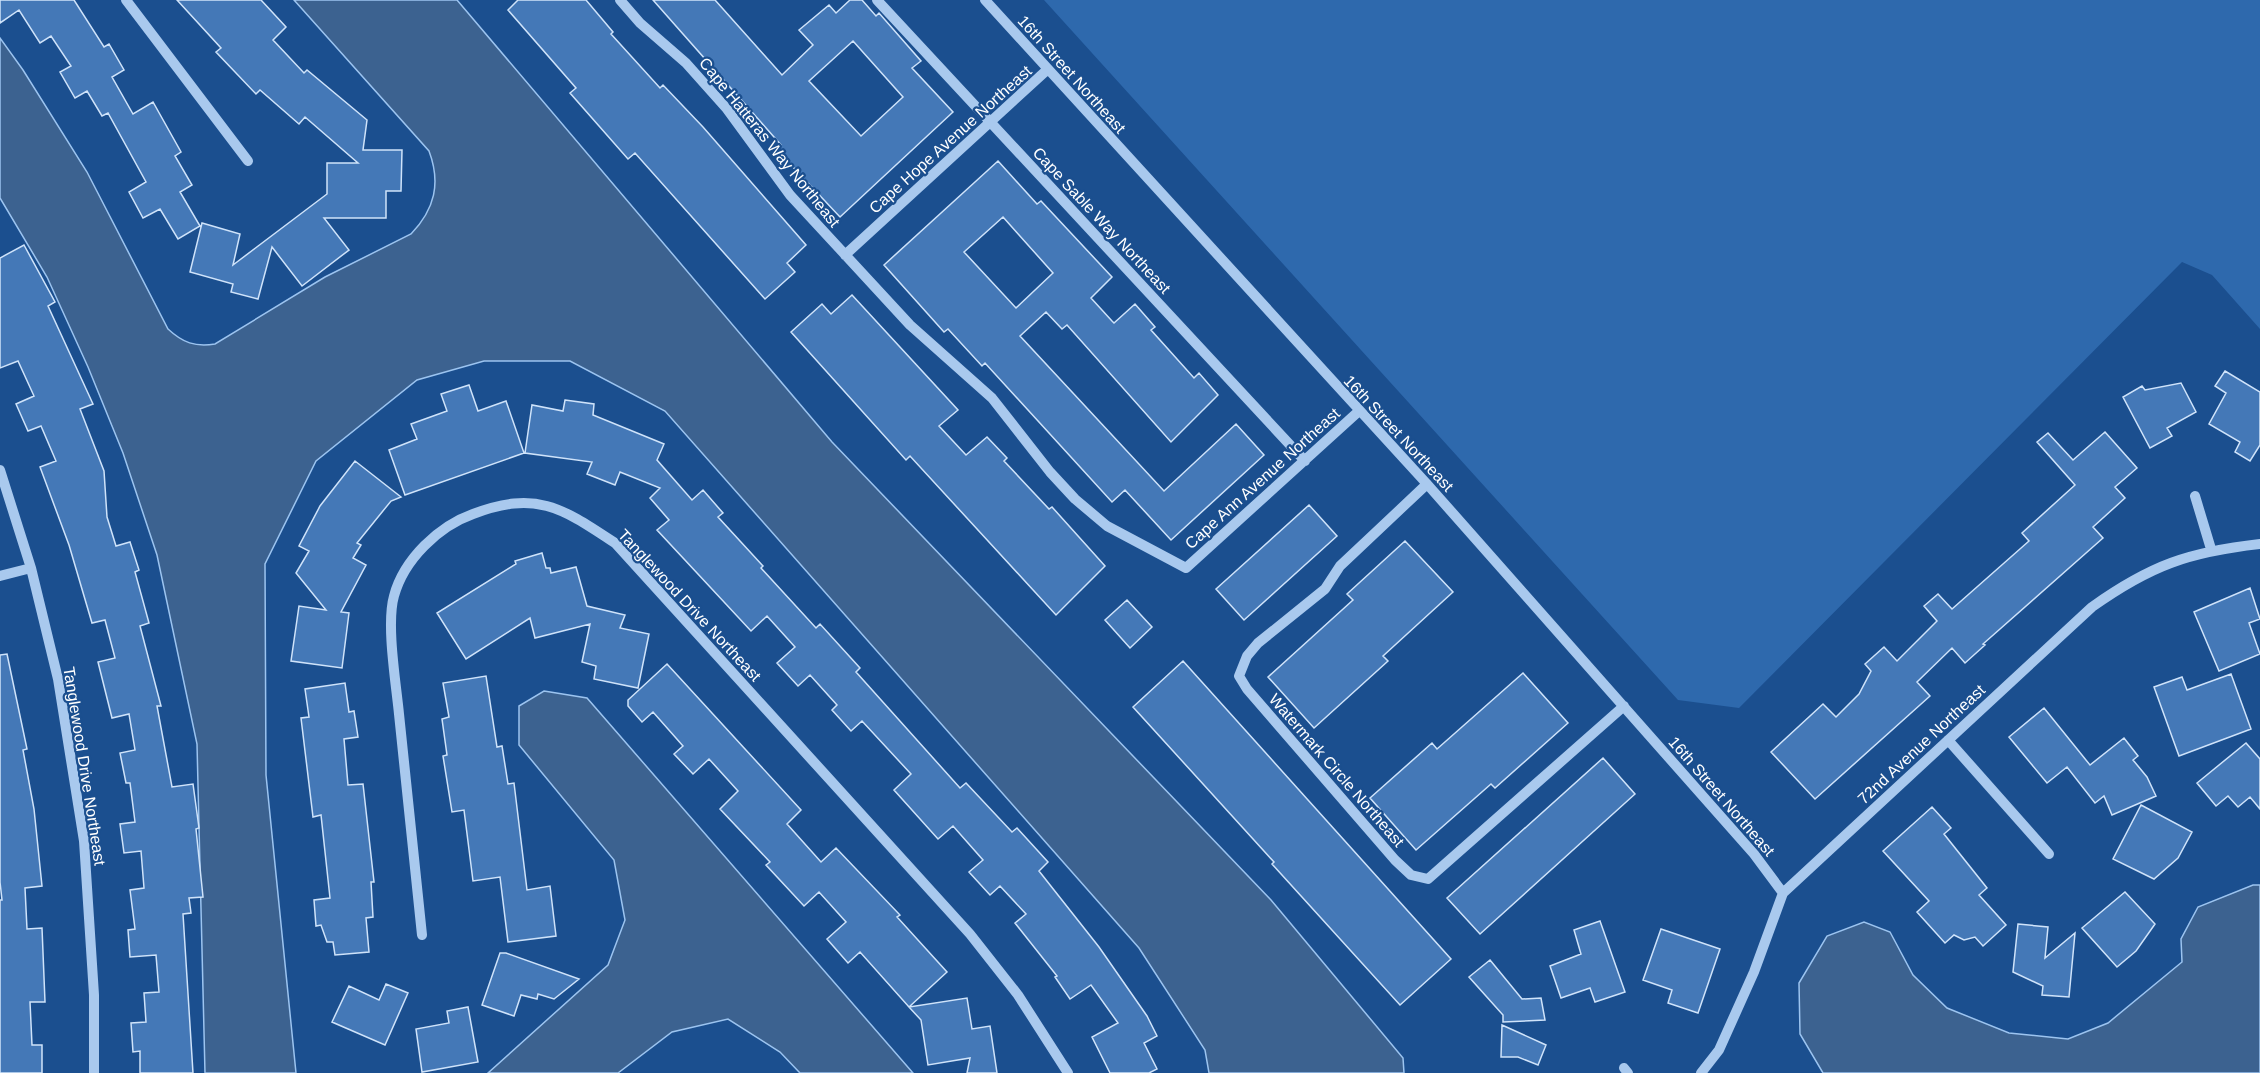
<svg xmlns="http://www.w3.org/2000/svg" width="2260" height="1073" font-family="Arial,sans-serif">
	<style>
		.green { fill: #2e69ad }
		.water { fill: #3c6290; stroke: #9cc4f0; stroke-width: 1.5 }
		.building { fill: #4478b7; stroke: #cfe3fa; stroke-width: 1.5; fill-rule: evenodd }
		.lines { fill: none; stroke-linecap: round; stroke-linejoin: round }
		.minor { stroke: #a9c9ee; stroke-width: 10 }
		.labels { text-anchor: middle; stroke-width: 4.5; stroke-linejoin: round; paint-order: stroke }
		.street-label { font-size: 16px; fill: #fff; stroke: #1b4f8f }
	</style>
	<rect width="100%" height="100%" fill="#1b4f8f"/>
	<path class="green" d="M1044,0h1216v329l-48,-54 -30,-13 -443,446 -61,-8z"/>
	<path class="water" d="M294,0h163l375,442 439,458 132,158 1,15h-195l-4,-23 -66,-102 -474,-537 -95,-50h-86l-67,19 -101,81 -51,103 1,211 30,298h-91l-8,-329 -40,-189 -34,-102 -35,-86 -41,-90 -47,-79v-160l23,32 64,102 81,157c15,14 27,18 47,15l110,-67 86,-43c24,-25 30,-51 18,-83z
		M544,691l43,7 326,375h-113l-20,-21 -52,-33 -56,13 -54,41h-130l120,-108 17,-45 -11,-60 -95,-115v-39z
		M2253,885h7v188h-437l-23,-39 -1,-51 28,-47 37,-14 26,10 23,43 34,33 62,25 59,6 40,-16 74,-61 -1,-23 17,-32z"/>
	<path class="building" d="M0,0h74l30,47 5,-3 15,26 -12,7 21,37 20,-12 28,50 -6,4 17,29 -12,7 20,34 -22,13 -18,-30 -17,9 -14,-26 17,-10 -38,-69 -6,3 -15,-25 -12,7 -15,-26 11,-6 -20,-30 -11,7 -21,-33 -19,13z
		M177,0h84l25,27 -13,13 31,33 3,-3 60,50 -4,30h39l-1,41h-15v27h-62l25,32 -47,36 -30,-39 -14,52 -27,-7 2,-8 -43,-12 12,-49 38,11 -7,31 94,-71v-31h31l-53,-46 -6,7 -39,-34 -4,4 -40,-42 5,-4z
		M518,0h68l27,32 -2,2 49,54 3,-3 40,42 103,118 -19,18 8,9 -30,27 -130,-146 -7,6 -58,-66 6,-5 -68,-78z
		M653,0h62l67,75 31,-30 -14,-15 30,-25 7,8 14,-13h12l14,16 3,-3 42,48 -9,7 41,44 -113,105 -64,-68 5,-4zM853,41l50,56 -42,39 -52,-55z
		M998,161l39,43 4,-3 71,76 -21,21 21,23 2,2 21,-19 20,23 -4,3 43,48 5,-5 19,22 -47,47 -104,-117 -5,4 -16,-17 -26,24 144,155 72,-67 28,31 -93,85 -46,-50 -13,12 -127,-139 -3,3 -34,-37 -4,3 -60,-67zM1003,217l50,56 -37,35 -52,-56z
		M24,245l31,57 -7,4 45,98 -13,5 24,62 3,46 9,29 14,-4 9,28 -4,2 14,51 -9,3 21,80h-4l15,81 21,-3 6,44 -3,1 7,68 -14,1 2,15 -8,1 10,159h-53v-22l-7,1 -2,-29 15,-1 -2,-29 15,-1 -3,-37 -26,2 -2,-27 7,-1 -5,-39 14,-2 -3,-37 -17,2 -4,-29 15,-2 -5,-39h-4l-6,-30 15,-3 -6,-36 -17,4 -14,-56 17,-4 -10,-38 -13,3 -23,-78 -29,-78 16,-6 -15,-35 -13,5 -12,-27 18,-8 -16,-35 -18,7v-110z
		M852,295l106,115 -19,16 27,29 21,-18 20,21 -3,3 45,48 3,-2 53,59 -49,49 -146,-159 -4,4 -115,-128 31,-28 9,10z
		M2225,371l35,21v53l-10,16 -15,-9 5,-10 -31,-18 17,-31 -11,-7z
		M2181,383l15,29 -29,16 5,8 -22,12 -27,-51 19,-11 3,4z
		M469,385l9,26 28,-10 18,52 -119,42 -16,-45 28,-11 -6,-15 36,-13 -6,-17z
		M565,400l29,4 -1,11 71,29 -7,16 35,40 11,-10 20,23 -5,4 45,49 -2,2 55,60 4,-4 40,44 -4,4 104,116 6,-5 46,49 5,-4 31,34 -9,9 60,76 48,69 10,20 -13,7 13,26 -8,4h-39l-18,-36 26,-14 -27,-38 -21,14 -15,-22 2,-1 -42,-53 11,-9 -26,-28 -10,9 -21,-23 14,-12 -30,-34 -15,13 -44,-49 17,-16 -49,-53 -11,10 -19,-21 5,-5 -27,-30 -12,11 -21,-23 18,-16 -28,-31 -16,15 -94,-101 12,-10 -19,-22 10,-10 -40,-16 -5,13 -28,-11 5,-12 -67,-9 7,-48 31,6z
		M2105,432l32,36 -22,19 10,11 -32,29 10,11 -120,106 2,1 -20,18 -13,-15 -35,34 13,14 -115,103 -44,-47 52,-48 13,13 23,-23 12,-23 -6,-7 19,-17 13,14 40,-40 -13,-15 14,-12 14,15 77,-68 -7,-8 53,-48 -38,-43 11,-9 25,27z
		M355,461l46,36 -10,4 -34,42 4,2 -8,13 13,7 -25,47 8,1 -7,55 -51,-7 8,-55 27,4 -30,-37 13,-22 -10,-5 21,-40z
		M1309,505l28,31 -93,84 -28,-31z
		M1405,541l48,51 -70,64 5,5 -74,67 -46,-51 85,-77 -6,-6z
		M542,553l4,15h4l1,5 25,-6 11,39 38,9 -5,13 29,6 -11,54 -44,-9 2,-13 -14,-4 8,-38 -55,14 -5,-20 -64,41 -29,-46 79,-49 -1,-3z
		M2250,588l10,31 -11,4 11,31 -41,17 -25,-59z
		M1127,600l25,27 -22,21 -25,-28z
		M7,654l20,95 -4,1 11,59 8,77 -17,2 2,41 15,-1 3,74h-15l2,43h10v28h-42v-173h2l-2,-18v-227z
		M1183,661l268,298 -51,46 -128,-141 2,-2 -141,-155z
		M667,664l134,146 -14,14 34,38 15,-14 64,67 -3,2 50,55 -38,35 -49,-55 -12,11 -21,-24 19,-17 -27,-30 -15,14 -38,-41 4,-3 -50,-53 18,-18 -29,-32 -16,15 -19,-20 9,-8 -30,-34 -11,10 -14,-16v-6z
		M1523,673l45,50 -73,65 -4,-4 -75,66 -46,-52 62,-55 5,6z
		M2231,674l20,55 -72,27 -25,-69 28,-10 5,13z
		M486,676l11,71 5,-1 6,38 6,-1 13,107 23,-4 6,50 -48,6 -8,-65 -27,4 -9,-71 -12,2 -9,-56 4,-1 -5,-36 7,-2 -6,-34z
		M345,683l4,29 5,-1 4,26 -14,2 4,46 15,-1 11,98h-3l2,35 -7,1 3,34 -34,3 -2,-13h-6l-6,-17 -5,1 -2,-26 16,-2 -9,-83 -8,2 -12,-99 8,-1 -4,-28z
		M2044,708l46,57 34,-27 14,18 -5,4 14,17 9,19 -44,19 -8,-19 -9,7 -28,-36 -20,16 -38,-46z
		M2246,743l14,16v50l-10,-12 -12,10 -10,-11 -12,10 -19,-23z
		M1603,758l32,36 -155,140 -33,-36z
		M2141,805l51,27 -14,26 -24,21 -41,-20z
		M1932,807l19,21 -7,6 43,54 -8,7 27,30 -23,21 -8,-9 -11,3 -10,-5 -9,8 -28,-31 12,-11 -46,-50z
		M2125,892l30,32 -19,27 -19,16 -35,-39z
		M1600,921l25,71 -30,10 -5,-14 -29,10 -11,-32 31,-12 -7,-24z
		M2018,924l30,3 -3,31 30,-25 -6,64 -27,-2 1,-9 -30,-14z
		M1661,929l59,20 -22,64 -30,-10 4,-13 -29,-10z
		M500,953h6l73,26 -25,20 -16,-5 -1,5 -16,-4 -7,21 -32,-11z
		M1490,960l32,39 19,-1 4,22 -42,2v-7l-34,-38z
		M386,984l22,9 -23,52 -53,-23 17,-36 30,14z
		M967,998l5,31 18,-3 7,47h-30l3,-15 -42,7 -7,-45 -12,-13z
		M468,1007l10,55 -56,10 -6,-43 33,-6 -2,-12z
		M1502,1025l44,20 -8,20 -20,-8h-17z"/>
	<g class="lines">
		<path class="minor" d="M126,0l122,161
			M620,0l20,23 46,40 41,46 63,86 120,130 82,73 58,74 25,27 32,27 79,42 173,-157
			M877,0l428,461
			M985,0l442,484 327,370 29,39
			M845,255l203,-186
			M0,470l31,98 27,111 26,162 10,154v78
			M1427,484l-87,82 -15,23 -67,54 -11,13 -8,20 8,13 148,171 16,15 17,4 196,-173
			M2195,496l16,53
			M0,576l31,-8
			M1948,740l101,114
			M422,935c-8,-74 -15,-147 -23,-221 -3,-31 -13,-90 -5,-118 10,-37 45,-70 79,-82 64,-24 89,-6 142,29l355,391 48,61 50,78
			M1624,1068l4,5
			M1701,1073l18,-23 35,-78 29,-79 309,-286c59,-42 97,-55 168,-63"/>
	</g>
	<g class="labels">
		<g class="street-label">
			<text transform="translate(1072 74) rotate(48)" y="6">16th Street Northeast</text>
			<text transform="translate(950 139) rotate(-42)" y="6">Cape Hope Avenue Northeast</text>
			<text transform="translate(770 142) rotate(51)" y="6">Cape Hatteras Way Northeast</text>
			<text transform="translate(1102 220) rotate(47)" y="6">Cape Sable Way Northeast</text>
			<text transform="translate(1399 433) rotate(47)" y="6">16th Street Northeast</text>
			<text transform="translate(1262 478) rotate(-42)" y="6">Cape Ann Avenue Northeast</text>
			<text transform="translate(690 605) rotate(47)" y="6">Tanglewood Drive Northeast</text>
			<text transform="translate(1921 744) rotate(-43)" y="6">72nd Avenue Northeast</text>
			<text transform="translate(85 766) rotate(81)" y="6">Tanglewood Drive Northeast</text>
			<text transform="translate(1337 770) rotate(49)" y="6">Watermark Circle Northeast</text>
			<text transform="translate(1722 796) rotate(49)" y="6">16th Street Northeast</text>
		</g>
	</g>
</svg>
